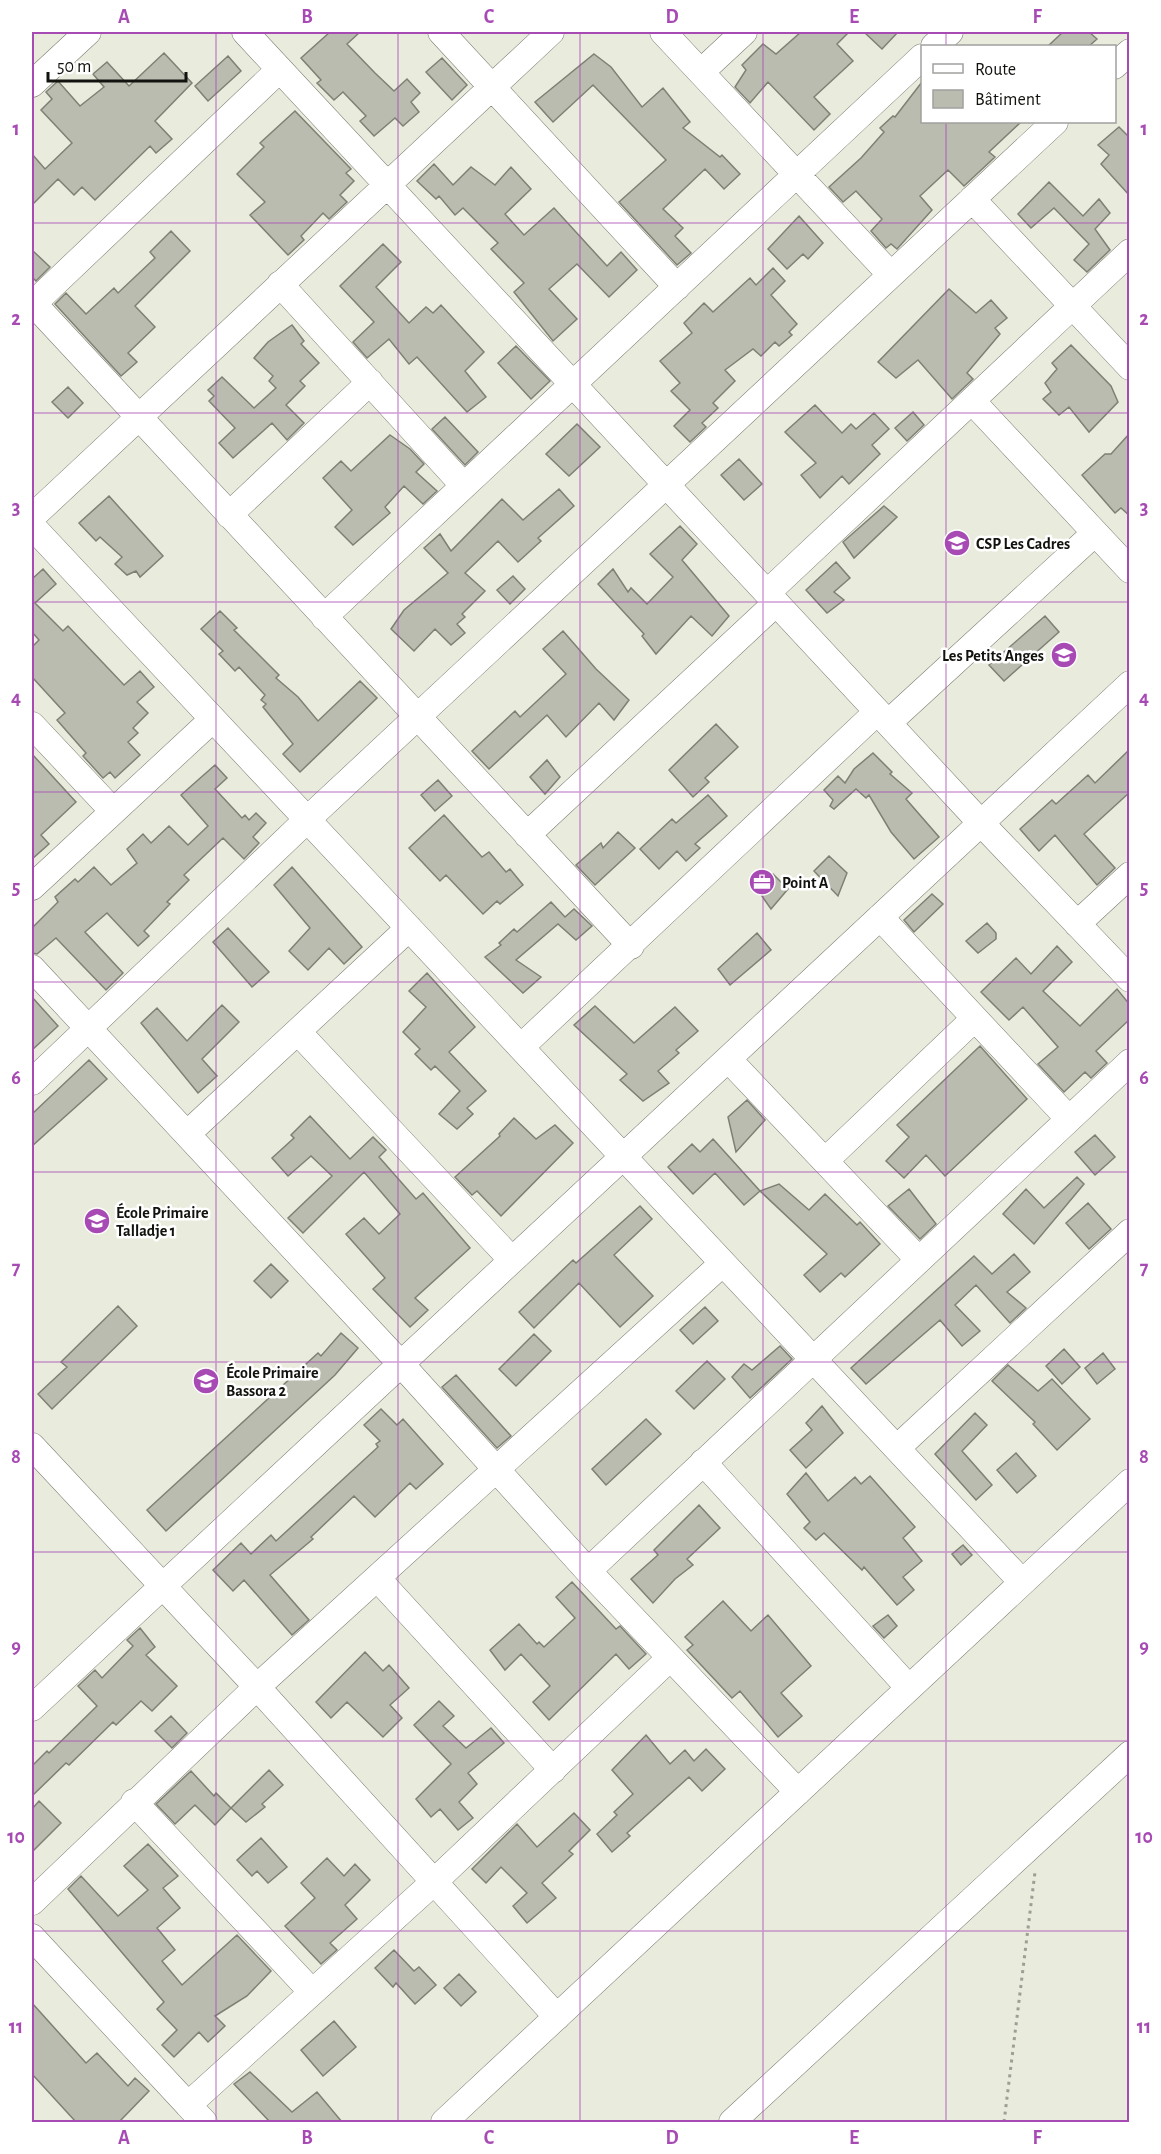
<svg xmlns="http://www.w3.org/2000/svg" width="1161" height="2154" font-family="'Alegreya Sans',sans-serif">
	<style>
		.building { fill: #babcaf; stroke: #7e8074; stroke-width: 1.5 }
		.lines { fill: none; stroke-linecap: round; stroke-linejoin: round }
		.minor-casing { stroke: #7c7e72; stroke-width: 27 }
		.path { stroke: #9d9e94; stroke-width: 3; stroke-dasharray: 3 4.5; stroke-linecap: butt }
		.minor { stroke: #fff; stroke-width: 26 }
		.grid { fill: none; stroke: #a74ab4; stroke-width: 1.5; stroke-opacity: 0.55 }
		.labels { text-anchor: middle; stroke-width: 5; stroke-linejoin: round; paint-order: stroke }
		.poi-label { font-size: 16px; font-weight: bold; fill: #12120e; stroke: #fff; text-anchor: start }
		.neatline { fill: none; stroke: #a74ab4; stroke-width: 2 }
		.grid-label { font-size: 20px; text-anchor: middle; font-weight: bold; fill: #a74ab4 }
	</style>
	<rect width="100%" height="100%" fill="#e9ebdd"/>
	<path class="building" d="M330,32h30l-13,12 28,29 19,18 13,-12 13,14 -9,9 8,10 -16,14 -8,-8 -21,18 -14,-15 6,-5 -23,-24 -9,8 -17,-17 4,-3 -20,-22z
		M801,32h48l-12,12 16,17 -39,36 16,17 -16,16 -46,-48 -18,21 -15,-16 11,-17 -4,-5 21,-21 13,10z
		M864,32h34l-16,17z
		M1063,32h26l8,7 -8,7h-41z
		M164,53l28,30 -37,38 17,18 -16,14 -6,-7 -55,54 -13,-13 -8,8 -16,-16 -26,26v-51l13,15 27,-26 -31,-33 11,-11 -6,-7 12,-11 22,25 24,-19 -11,-13 14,-12 22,24z
		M594,54l17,13 31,40 21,-19 27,34 -7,6 37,29 2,-2 18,19 -16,15 -19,-20 -42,40 20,19 -8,8 16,17 -14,12 -58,-63 47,-42 -73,-75 -40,37 -18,-20z
		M228,56l13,15 -33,30 -13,-15z
		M442,58l25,27 -15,15 -26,-28z
		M922,82v40h99l-32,30 6,5 -31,29 -16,-16 -28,26 12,14 -35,39 -6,-5 -5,4 -15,-17 11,-12 -26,-28 -13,11 -14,-15 32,-29 23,-26 -4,-4 13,-12 2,1z
		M295,111l56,58 -5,4 8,8 -14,14 7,7 -18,17 -6,-6 -22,23 3,4 -16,15 -38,-40 15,-13 -28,-28 27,-27 -4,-4z
		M1119,127l11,11v58l-29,-32 8,-9 -11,-10z
		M434,164l19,21 18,-18 24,18 16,-18 20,22 -26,25 19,21 30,-27 53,58 14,-14 16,18 -28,27 -32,-33 -28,25 28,30 -24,22 -39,-49 10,-9 -33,-34 7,-6 -35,-35 -8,7 -16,-19 -3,3 -19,-18z
		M1049,182l34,34 16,-17 11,14 -15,16 15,21 -23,22 -13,-12 15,-16 -35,-36 -23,20 -13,-14z
		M799,216l24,27 -15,16 -5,-5 -16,15 -19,-20z
		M171,231l19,20 -55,55 20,21 -27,26 9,9 -16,14 -66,-72 11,-11 20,21 28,-26 4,5 37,-35 -5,-6z
		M383,244l18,18 -25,25 33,36 17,-16 7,6 8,-8 43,47 -19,19 21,26 -19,15 -50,-55 -8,7 -20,-25 -22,19 -14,-16 21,-20 -34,-36z
		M32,250l18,17 -14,14 -4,-4z
		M773,268l12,13 -14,14 26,29 -8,8 3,3 -13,11 -4,-4 -14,14 -8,-7 -28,21 10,11 -22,22 5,5 -16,15 4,4 -16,15 -16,-16 16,-16 -19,-19 9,-8 -20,-22 32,-28 -8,-10 20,-20 9,9 37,-34 6,7z
		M949,289l27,24 15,-13 16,18 -12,10 5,6 -33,39 6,6 -21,20 -34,-39 -22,18 -18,-16z
		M292,325l12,16 -3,3 18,19 -19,18 5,5 -19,19 18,18 -17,17 -15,-17 -39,35 -14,-15 16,-15 -26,-27 5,-5 -6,-6 14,-13 32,31 22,-20 -7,-7 4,-5 -19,-18 14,-16z
		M1071,345l40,41 7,16 -29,30 -20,-25 -10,8 -16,-16 8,-7 -6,-9 12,-14 -5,-6z
		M516,346l34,35 -19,18 -33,-36z
		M68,387l15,16 -15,15 -16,-16z
		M815,405l27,28 9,-9 5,5 18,-16 15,16 -17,16 8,9 -31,30 -7,-8 -22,22 -19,-23 15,-12 -31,-31z
		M913,412l11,13 -17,16 -12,-13z
		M445,417l33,35 -13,13 -33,-36z
		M577,424l23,23 -31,29 -23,-22z
		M1130,433v83l-9,-8 -6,5 -33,-38 23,-21h6z
		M390,435l20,14 14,15 -8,8 21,19 -14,13 -19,-18 -19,21 5,6 -37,32 -18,-18 17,-17 -29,-32 18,-17 10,10z
		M739,459l23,25 -18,16 -23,-25z
		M559,489l15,17 -36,32 3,3 -23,21 -20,-21 -33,32 20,18 -23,23 3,3 -8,7 8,9 -14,12 -16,-16 -21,22 -23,-22 13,-19 44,-37 -24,-25 16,-14 11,17 51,-52 21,21z
		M109,496l54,60 -23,21 -4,-6 -9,4 -12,-11 7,-7 -22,-20 -4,4 -17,-18z
		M884,506l13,11 -43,41 -11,-16z
		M680,526l17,18 -15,16 47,56 -17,20 -21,-20 -35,38 -14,-18 2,-2 -46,-50 15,-15 15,23 3,-4 16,16 26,-27 -23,-23z
		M836,562l14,16 -16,14 10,8 -17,13 -21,-23z
		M43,569l13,15 -21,19 28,28 5,-5 56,59 16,-14 14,16 -17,15 11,11 -15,15 5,5 -10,9 12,13 -25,23 -5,-6 -7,6 -20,-22 3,-3 -29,-33 8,-7 -33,-36v-30l7,-7 -7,-8v-53z
		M513,576l12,13 -15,15 -13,-14z
		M220,611l17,17 -3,2 45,45 -3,3 22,19 20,24 42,-40 17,17 -77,74 -17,-18 10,-10 -30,-37 3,-3 -5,-4 4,-5 -26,-28 -4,4 -16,-17 4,-3 -22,-22z
		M1045,616l14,16 -55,49 -15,-16z
		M563,631l33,38 33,31 -15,20 -15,-17 -33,34 -19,-22 -58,54 -17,-18 43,-40 5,6 46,-43 -23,-25z
		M716,724l22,23 -33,31 4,4 -16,15 -24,-27z
		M1130,749v43l-46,42 31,34 -18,17 -42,-50 -16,16 -19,-22 32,-29 4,4 32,-29 7,8z
		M873,753l19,19 -2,2 22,19 -6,6 33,38 -25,22 -23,-27 -22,-37 -3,3 -10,-9 -22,20 -4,-3 3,-6 -9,-10 14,-14 7,7 9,-14z
		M32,754l44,48 -35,33 8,9 -17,15z
		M547,760l13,17 -15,17 -15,-17z
		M215,765l12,13 -12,11 27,29 3,-3 4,5 7,-7 10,10 -13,14 6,6 -15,16 -21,-21 -39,37 5,5 -22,22 3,2 -26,27 5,5 -11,10 -31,-33 -22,19 38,41 -17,17 -50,-52 -19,16 -5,-1v-25l26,-26 -3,-5 20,-18 3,3 16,-15 17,18 26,-22 -10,-14 16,-15 8,9 18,-17 19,19 20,-19 -27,-31z
		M438,780l14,16 -17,15 -14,-16z
		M708,795l19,21 -32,28 5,4 -14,13 -9,-10 -18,18 -19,-20 32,-30 4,4z
		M444,815l38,42 7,-5 17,20 4,-3 13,16 -23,19 -3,-3 -14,13 -37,-39 -6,6 -31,-33z
		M618,832l17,16 -40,37 -19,-20 25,-22 2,5z
		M829,856l18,17 -9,23 -24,-25z
		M292,867l70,80 -18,17 -15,-16 -21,22 -19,-19 21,-23 -36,-43z
		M773,874l15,15 -17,20 -16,-23z
		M932,894l11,10 -29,28 -10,-12z
		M551,902l14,15 9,-8 18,17 -16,14 -18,-16 -42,36 25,17 -18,16 -38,-36 16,-12 -2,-2 15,-14 3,3z
		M987,923l9,10v6l-18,14 -12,-12z
		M228,928l41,44 -17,15 -39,-45z
		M757,933l14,17 -41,35 -12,-16z
		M1057,946l15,16 -29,29 37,35 37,-37 13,16v14l-34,32 11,12 -16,15 -6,-6 -21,20 -26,-28 20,-17 -35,-40 -14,13 -28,-28 35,-34 15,16z
		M427,973l48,54 -26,25 37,39 -19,17 6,6 -16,15 -18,-15 21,-23 -25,-25 -4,4 -16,-16 5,-5 -17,-17 23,-25 -17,-16z
		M32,997l26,29 -26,24z
		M222,1005l17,17 -37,37 15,17 -19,17 -57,-70 16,-15 30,33z
		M595,1006l39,37 41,-36 23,24 -22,19 3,3 -21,18 11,12 -26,18 -23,-21 7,-6 -53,-49z
		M980,1046l47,53 -82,77 -19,-21 -22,23 -18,-17 23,-24 -12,-12z
		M89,1060l18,19 -75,67v-32z
		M747,1100l18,20 -29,32 -8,-35z
		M310,1116l40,43 23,-22 13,13 -7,7 37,42 7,-6 47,55 -55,50 13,12 -18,17 -37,-38 12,-11 -39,-44 18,-16 15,16 21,-20 -36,-42 -61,61 -15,-15 44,-42 -21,-20 -23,20 -16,-18 22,-20 -3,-3z
		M514,1118l22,21 19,-14 18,18 -72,73 -24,-25 -5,4 -17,-18 45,-41 -1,-2z
		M1095,1135l20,22 -20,18 -20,-23z
		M713,1139l47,52 -16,14 -29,-32 -22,21 -25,-27 24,-23 8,8z
		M1077,1177l7,7 -50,60 -31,-30 23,-25 18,19z
		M779,1184l30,26 16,-16 32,31 3,-3 20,22 -35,33 -4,-4 -21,19 -16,-17 23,-21 -67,-63z
		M909,1189l27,35 -16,15 -32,-33z
		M1088,1203l23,26 -22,20 -23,-26z
		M640,1206l12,13 -38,36 39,41 -33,31 -41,-44 -45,45 -15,-16 54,-52 3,3z
		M1014,1254l16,18 -23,20 19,16 -16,15 -34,-38 -21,20 25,26 -18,15 -22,-26 -74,64 -15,-16 123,-112 18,18z
		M271,1264l17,17 -17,17 -17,-17z
		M118,1306l19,20 -85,83 -14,-15 29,-27 -6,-5z
		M705,1307l13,14 -25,23 -13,-14z
		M341,1333l17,15 -23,27 -169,156 -19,-21 171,-157 3,3z
		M534,1334l17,17 -35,35 -17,-17z
		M780,1346l12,13 -42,39 -18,-21 12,-13 8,6z
		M1064,1349l16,18 -18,17 -16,-18z
		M1103,1353l12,16 -18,15 -12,-16z
		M707,1361l18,18 -31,30 -18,-18z
		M1008,1365l30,26 14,-12 38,40 -33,31 -24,-26 2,-2 -43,-41z
		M456,1375l55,61 -14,12 -55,-61z
		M822,1406l21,27 -37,35 -16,-18 22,-20 -6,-7z
		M381,1409l16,16 6,-6 40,45 -27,25 -6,-6 -35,34 -21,-21 -43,41 2,2 -43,36 39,45 -17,15 -48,-55 -11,11 -20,-21 28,-27 10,11 20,-19 5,6 102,-94 -2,-3 4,-3 -16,-16z
		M975,1413l12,12 -25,26 30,34 -16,15 -41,-46z
		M646,1419l15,15 -55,51 -14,-16z
		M1016,1453l20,23 -19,17 -20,-23z
		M806,1473l22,28 27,-24 6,7 9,-8 45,51 -12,11 19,23 -19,16 11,13 -17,15 -33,-38 -2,3 -38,-37 -8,7 -12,-12 6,-6 -23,-28z
		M699,1505l21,23 -33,31 6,6 -18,14 -22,24 -22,-24 27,-24 -4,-5z
		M963,1545l9,10 -11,10 -9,-11z
		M572,1582l44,47 4,-3 26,28 -17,15 -13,-15 -67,66 -16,-18 17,-16 -29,-32 -16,16 -15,-20 29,-26 18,20 2,-2 5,5 31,-29 -19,-21z
		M723,1601l28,30 17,-16 43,51 -30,27 21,23 -24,21 -38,-46 -8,7 -45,-48 6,-5 -8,-8z
		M888,1615l9,11 -13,12 -11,-12z
		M140,1628l15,19 -9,8 31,31 -25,25 -11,-10 -25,24 -3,-3 -44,43 -3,-2 -34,33v-30l15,-15 2,2 48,-47 -19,-20 17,-16 7,8 31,-32 -6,-6z
		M365,1652l18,19 6,-6 20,23 -19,17 12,13 -19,19 -36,-35 -16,16 -15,-16z
		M439,1701l15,15 -11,10 23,22 25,-20 13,15 -36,30 9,11 -18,18 14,16 -15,12 -18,-21 -9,8 -15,-18 35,-35 -37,-39z
		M171,1716l16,17 -15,15 -17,-17z
		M646,1735l24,29 15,-14 9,11 12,-12 19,20 -23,22 -13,-14 -62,56 3,3 -18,16 -15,-18 20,-19 -3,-3 19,-18 -21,-24z
		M269,1770l14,15 -21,19 3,3 -19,15 -15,-14z
		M191,1771l23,25 2,-3 15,15 -16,17 -20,-20 -20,19 -19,-20z
		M39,1801l22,22 -29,29v-43z
		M574,1813l16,17 -21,21 4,3 -31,29 14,15 -29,25 -14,-17 14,-13 -26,-26 -15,16 -14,-14 45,-45 20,23z
		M261,1838l26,29 -19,16 -11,-12 -5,5 -15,-16z
		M148,1844l30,32 -15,12 17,20 -23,20 18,22 -13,11 20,24 55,-50 34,36 -24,25 -32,20 10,10 -17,16 -9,-10 -25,25 -12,-12 15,-15 -20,-21 7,-7 -96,-113 13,-13 37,40 30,-26 -24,-24z
		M327,1858l17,18 11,-12 15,16 -25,25 12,14 -27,24 7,7 -16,14 -36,-38 30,-28 -14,-15z
		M394,1950l20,21 5,-4 17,18 -21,19 -19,-21 -3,4 -18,-19z
		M459,1974l17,18 -15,14 -17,-18z
		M32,2003l54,60 11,-10 31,33 7,-8 14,13 -30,31h-43l-44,-48z
		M334,2021l22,26 -33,29 -22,-26z
		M250,2072l42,40 25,-20 25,30h-72l-36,-38z"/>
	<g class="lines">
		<defs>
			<path id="minor" d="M245,32l736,791 149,156
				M441,32l236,255
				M663,32l228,243
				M934,46l16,-14
				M1114,66l16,-14
				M701,72l43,-40
				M32,84l56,-52
				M972,199l158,168
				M280,284l184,202
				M32,302l599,644
				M33,304l246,-234
				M972,401l158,169
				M229,515l141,-133
				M32,517l519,-485
				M32,526l990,1056
				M767,593l363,-341
				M324,617l598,-560
				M888,723l207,-190
				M32,725l81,86
				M527,835l249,-232
				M32,887l181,-168
				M880,917l189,202
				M1077,924l53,-49
				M32,968l369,396 187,207 210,221
				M298,1032l214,228
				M521,1047l356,-335
				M728,1059l190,200
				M32,1082l279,-266 744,-694
				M187,1134l222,-206
				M825,1161l149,-142
				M32,1446l225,241 300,330
				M897,1448l233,-216
				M703,1462l206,226
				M588,1571l542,-509
				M378,1579l175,191
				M32,1708l1098,-1024
				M134,1802l178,190
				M32,1902l225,-215 466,-424
				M32,1937l156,168 247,-224 235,-223
				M188,2105l16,17
				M444,2122l686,-640
				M732,2122l398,-368"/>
		</defs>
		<use href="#minor" class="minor-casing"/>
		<path class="path" d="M1004,2122l31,-250"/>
		<use href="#minor" class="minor"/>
	</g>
	<path class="grid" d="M216,32v2090M398,32v2090M580,32v2090M763,32v2090M946,32v14M946,122v2000M32,223h1098M32,413h1098M32,602h1098M32,792h1098M32,982h1098M32,1172h1098M32,1362h1098M32,1552h1098M32,1741h1098M32,1931h1098"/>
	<defs>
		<symbol id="school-disc" viewBox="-11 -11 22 22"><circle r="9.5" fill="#a74ab4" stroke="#fff"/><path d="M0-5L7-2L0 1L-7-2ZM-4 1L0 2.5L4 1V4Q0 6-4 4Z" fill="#fff"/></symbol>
		<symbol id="office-disc" viewBox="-11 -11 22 22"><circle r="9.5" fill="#a74ab4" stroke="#fff"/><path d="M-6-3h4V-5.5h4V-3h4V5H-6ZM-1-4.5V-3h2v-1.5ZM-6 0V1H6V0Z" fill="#fff"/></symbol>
	</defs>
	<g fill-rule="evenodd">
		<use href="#school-disc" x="942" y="528" width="30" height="30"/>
		<use href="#school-disc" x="1049" y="640" width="30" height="30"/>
		<use href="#office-disc" x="747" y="867" width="30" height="30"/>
		<use href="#school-disc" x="82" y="1206" width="30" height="30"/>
		<use href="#school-disc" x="191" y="1366" width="30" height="30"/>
	</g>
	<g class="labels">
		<g class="poi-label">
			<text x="976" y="549">CSP Les Cadres</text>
			<text x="1044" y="661" text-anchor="end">Les Petits Anges</text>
			<text x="782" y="888">Point A</text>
			<text x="116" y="1218">École Primaire<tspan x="116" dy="18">Talladje 1</tspan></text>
			<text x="226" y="1378">École Primaire<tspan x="226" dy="18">Bassora 2</tspan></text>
		</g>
	</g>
	<rect width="1161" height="2154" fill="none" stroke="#ffffff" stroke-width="66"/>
	<rect x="921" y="45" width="195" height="78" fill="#ffffff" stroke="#a0a09f" stroke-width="1.5"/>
	<rect x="933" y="64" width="30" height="9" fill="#ffffff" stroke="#a0a09f" stroke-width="1.5"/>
	<text x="975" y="75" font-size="18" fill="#12120e">Route</text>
	<rect x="933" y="90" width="30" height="18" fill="#babcaf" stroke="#a0a09f" stroke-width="1.5"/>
	<text x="975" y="105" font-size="18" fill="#12120e">Bâtiment</text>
	<path d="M48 72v9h138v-9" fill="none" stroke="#12120e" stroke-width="3"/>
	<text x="57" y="72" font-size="18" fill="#12120e" stroke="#ffffff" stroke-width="4.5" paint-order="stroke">50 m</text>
	<rect x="33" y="33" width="1095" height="2088" class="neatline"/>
	<g class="grid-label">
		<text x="124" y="23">A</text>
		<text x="307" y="23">B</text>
		<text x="489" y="23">C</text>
		<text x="672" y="23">D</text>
		<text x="854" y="23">E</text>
		<text x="1037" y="23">F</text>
		<text x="16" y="135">1</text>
		<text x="1144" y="135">1</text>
		<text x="16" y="325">2</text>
		<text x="1144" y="325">2</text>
		<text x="16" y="514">3</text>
		<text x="1144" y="514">3</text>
		<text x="16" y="704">4</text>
		<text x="1144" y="704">4</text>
		<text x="16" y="894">5</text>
		<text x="1144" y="894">5</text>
		<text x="16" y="1084">6</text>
		<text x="1144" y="1084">6</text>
		<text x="16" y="1274">7</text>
		<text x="1144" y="1274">7</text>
		<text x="16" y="1463">8</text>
		<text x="1144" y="1463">8</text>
		<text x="16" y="1653">9</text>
		<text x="1144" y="1653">9</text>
		<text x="16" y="1843">10</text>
		<text x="1144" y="1843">10</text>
		<text x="16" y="2033">11</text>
		<text x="1144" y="2033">11</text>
		<text x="124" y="2144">A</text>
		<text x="307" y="2144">B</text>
		<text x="489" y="2144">C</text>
		<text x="672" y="2144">D</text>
		<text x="854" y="2144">E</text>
		<text x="1037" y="2144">F</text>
	</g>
</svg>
